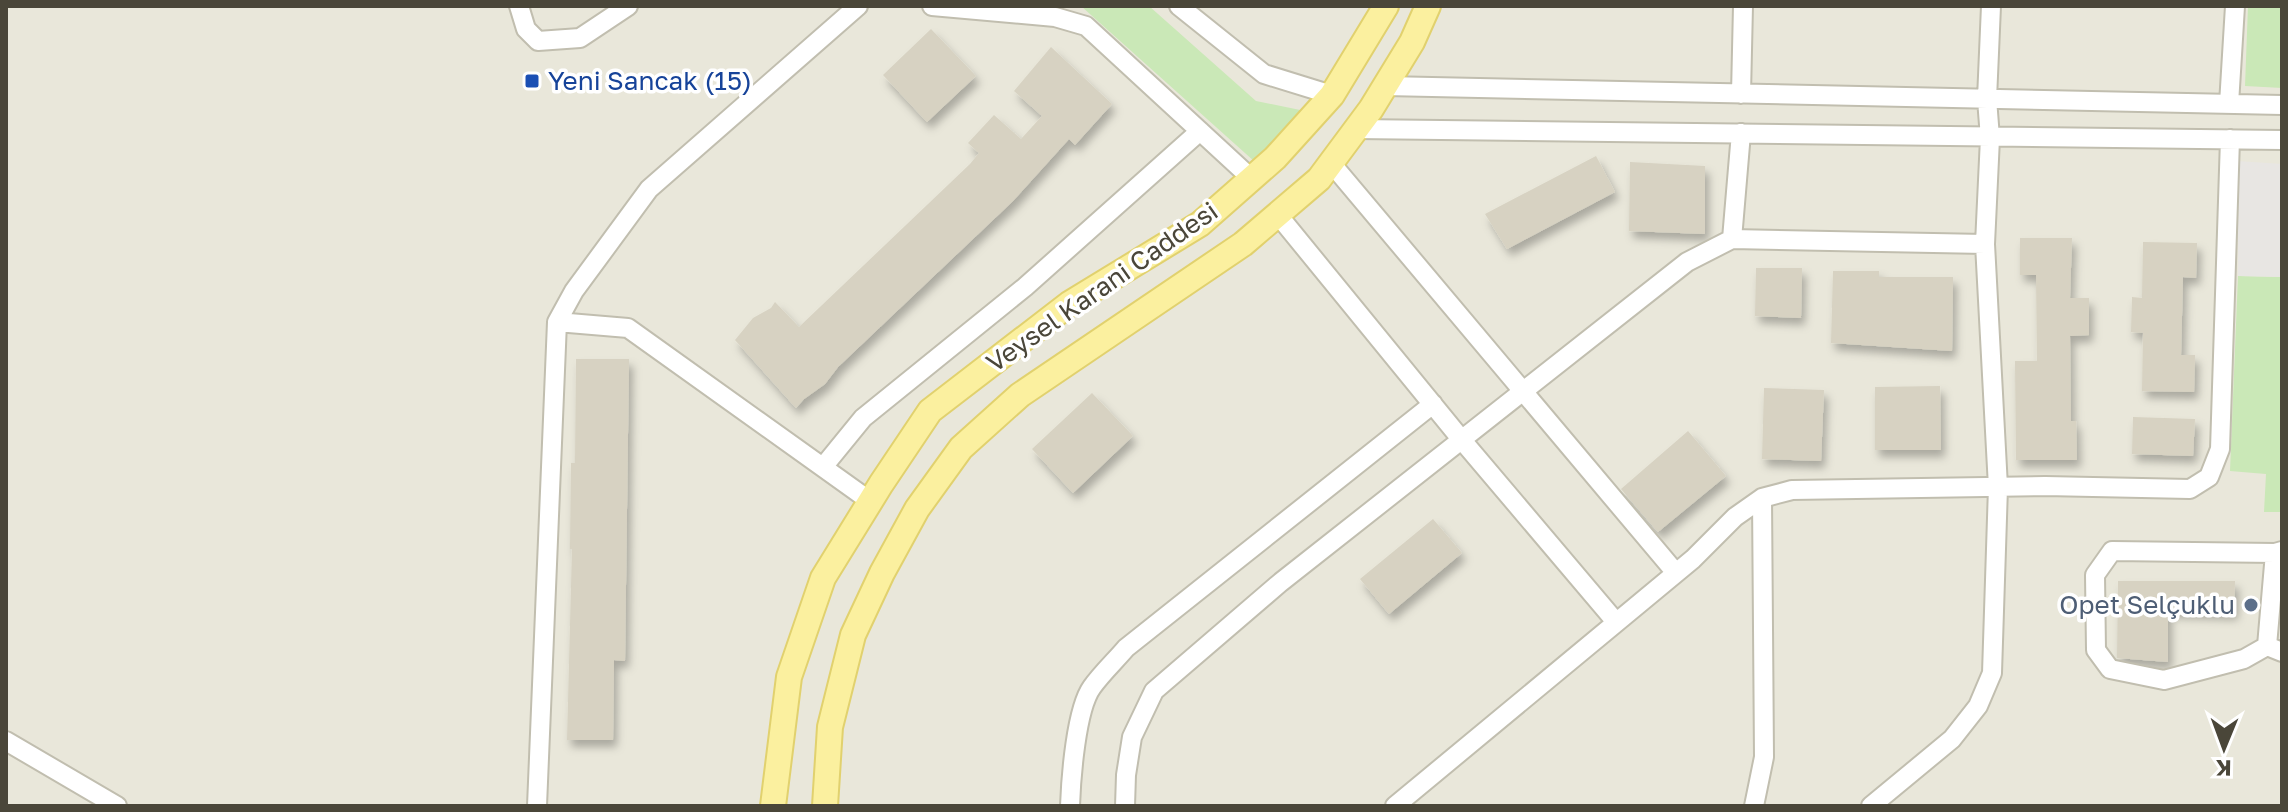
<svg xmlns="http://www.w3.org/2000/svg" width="2288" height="812" font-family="'Golos Text',sans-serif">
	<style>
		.residential { fill: #e9e7da }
		.green { fill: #cae8b7 }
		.parking { fill: #e8e6e3 }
		.building { fill: #d7d2c2; filter: url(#shadow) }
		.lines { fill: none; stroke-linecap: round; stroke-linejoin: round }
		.minor-casing { stroke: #c1beaf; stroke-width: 22 }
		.major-casing { stroke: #e1d16e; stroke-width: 28 }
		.minor { stroke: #fff; stroke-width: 18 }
		.major { stroke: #fbf09f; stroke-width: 24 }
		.transit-dot { fill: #1a4fb4; stroke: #fff; stroke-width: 3 }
		.service-dot { fill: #5c6f8a; stroke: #fff; stroke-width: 3 }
		.labels { text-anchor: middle; stroke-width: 7; stroke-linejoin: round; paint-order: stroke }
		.transit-label { font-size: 26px; fill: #164399; stroke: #fff; text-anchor: start }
		.street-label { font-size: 26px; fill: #4a4639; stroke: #fff }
		.service-label { font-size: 26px; fill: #4e5e75; stroke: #fff; text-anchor: end }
	</style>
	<defs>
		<filter id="shadow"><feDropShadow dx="4" dy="7" stdDeviation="4" flood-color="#0004"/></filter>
	</defs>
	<rect width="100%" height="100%" fill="#f5f4ec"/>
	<path class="residential" d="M6,6h2276v800h-2276z"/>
	<path class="green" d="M1081,6h68l107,95 49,10 -50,51z
		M2248,6h34v82l-37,-2z
		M2238,276l44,1v235h-18l2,-38 -36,-3z"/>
	<path class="parking" d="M2238,161l44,3v113l-44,-1z"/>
	<path class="building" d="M931,29l45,47 -49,46 -44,-47z
		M1051,47l61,57 -37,41 -6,-6 -56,62 -175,166 -13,17 -21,15 -8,9 -61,-68 18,-22 18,-10 4,-6 24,25 171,-163 9,-11 -11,-10 26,-28 27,24 21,-23 -28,-25z
		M1596,156l19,36 -108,57 -22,-35z
		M1630,162l75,4v68l-76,-3z
		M2020,238h52l-2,60h19v37l-19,1 1,85h5l1,39h-61l-1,-99h22l-1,-86h-16z
		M2143,242l54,1 -1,35 -13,-1 -2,78h14l-1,37 -52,-1 1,-58 -12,-1 1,-35 10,1z
		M1756,268h46l-1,50 -46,-2z
		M1833,271h46v6h74l-1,74 -121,-8z
		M576,359h53l-4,302 -11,-1 -1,80h-46l5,-191h-2l1,-86h4z
		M1940,386l1,64h-66v-63z
		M1764,388l60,2 -3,71 -59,-2z
		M1092,393l41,43 -60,57 -41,-44z
		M2133,417l62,2 -2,37 -61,-2z
		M1688,431l38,45 -68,56 -37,-43z
		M1433,519l29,34 -73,61 -29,-35z
		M2118,581h117l-1,32 -66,-2v51l-51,-4z"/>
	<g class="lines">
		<defs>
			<path id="minor" d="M519,6l7,23 12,12 42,-3 48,-32
				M932,6l123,11 31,9 166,153
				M1179,6l85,68 68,21
				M1385,86l897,19
				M1741,94l2,-88
				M2229,104l6,-98
				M1356,129l926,11
				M1331,163l345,410
				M1278,215l183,224 155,183
				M1732,239l9,-106
				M557,322l17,-31 75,-102 209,-183
				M823,467l40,-49 162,-131 175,-156
				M2282,551l-7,2 -8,93 15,6
				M2267,646l-23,13 -80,21 -54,-11 -14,-19 -1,-75 17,-24 163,2
				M6,741l111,65
				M537,806l20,-484 71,6 242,173
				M1070,806c1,-28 6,-97 22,-119 10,-14 23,-26 34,-39l307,-244
				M1125,806l1,-31 6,-38 22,-46 127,-109 406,-320 45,-23 253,5
				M1395,806l298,-247 42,-42 27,-19 30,-8 253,-4 145,3 19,-12 11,-28 10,-310
				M1754,806l10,-49 -2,-259
				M1871,806l81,-67 26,-33 14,-33 6,-186 -13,-243 5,-106 -3,-39 4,-93"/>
			<path id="major" d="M773,806l16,-129 34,-99 58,-94 49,-73 139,-107 131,-80 75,-66 57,-63 54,-89
				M825,806l5,-79 23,-92 29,-62 35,-64 44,-61 59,-53 223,-151 76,-65 52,-70 41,-67 16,-36"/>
		</defs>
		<use href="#minor" class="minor-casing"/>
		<use href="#major" class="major-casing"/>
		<use href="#minor" class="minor"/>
		<use href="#major" class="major"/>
	</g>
	<rect class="transit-dot" x="524" y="73" width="16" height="16" rx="4"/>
	<circle class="service-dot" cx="2251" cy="605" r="8"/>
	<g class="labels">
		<g class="transit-label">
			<text x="548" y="90">Yeni Sancak (15)</text>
		</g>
		<g class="street-label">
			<text transform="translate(1102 287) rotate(-35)" y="9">Veysel Karani Caddesi</text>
		</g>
		<g class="service-label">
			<text x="2235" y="614">Opet Selçuklu</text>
		</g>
	</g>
	<rect width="2288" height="812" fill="none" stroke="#4a4639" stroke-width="16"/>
	<g transform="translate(2224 748) rotate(181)" stroke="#ffffff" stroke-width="6" paint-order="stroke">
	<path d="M0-6L14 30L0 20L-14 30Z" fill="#4a4639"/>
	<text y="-12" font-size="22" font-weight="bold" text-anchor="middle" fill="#4a4639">K</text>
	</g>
</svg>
